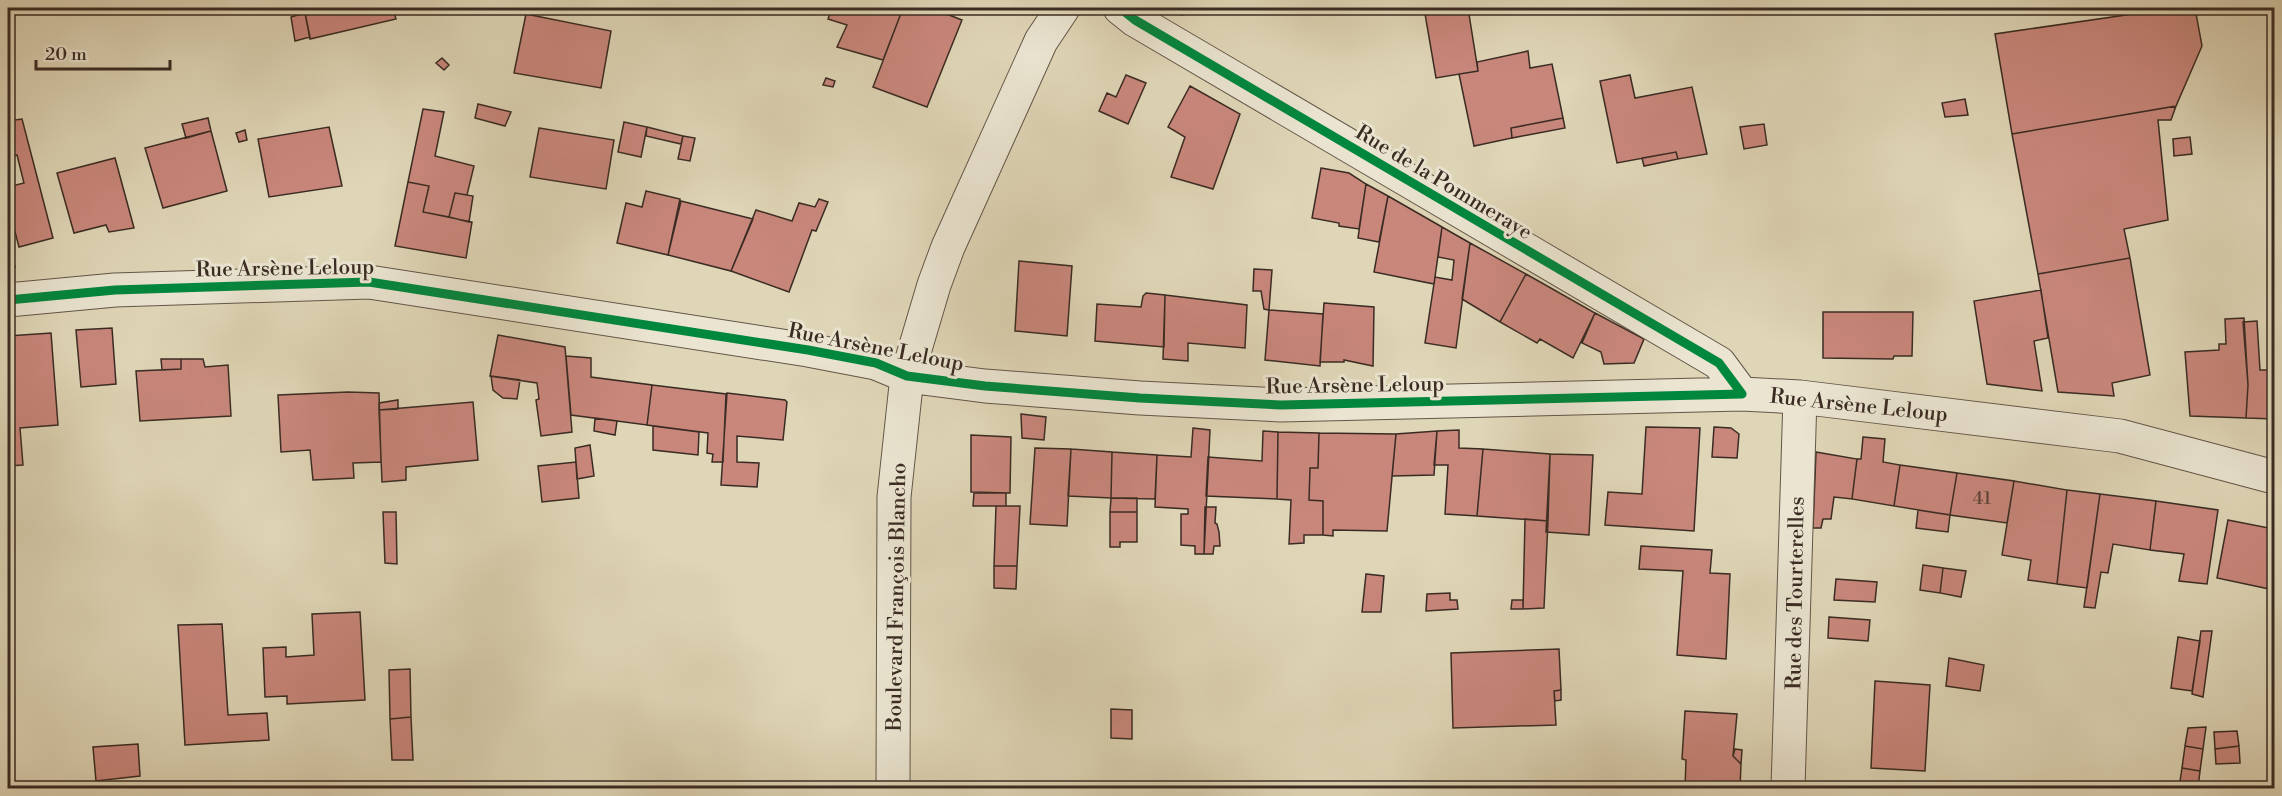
<svg xmlns="http://www.w3.org/2000/svg" width="2282" height="796" font-family="'Libre Bodoni',serif">
	<style>
		.building { fill: #c9877c; stroke: #3a2b23; stroke-width: 1.5 }
		.lines { fill: none; stroke-linecap: round; stroke-linejoin: round }
		.minor-casing { stroke: #635648; stroke-width: 35 }
		.minor { stroke: #eae4d0; stroke-width: 33 }
		.cycleway-casing { stroke: #eae4d0; stroke-width: 13 }
		.cycleway { stroke: #00873e; stroke-width: 9 }
		.labels { text-anchor: middle; stroke-width: 6; stroke-linejoin: round; paint-order: stroke }
		.number-label { font-size: 18px; fill: #5e4239 }
		.street-label { font-size: 21px; fill: #3a2b23; stroke: #eae4d0 }
	</style>
	<rect width="100%" height="100%" fill="#dfd6b7"/>
	<filter id="stains"><feTurbulence type="fractalNoise" baseFrequency=".00333" numOctaves="4"/><feColorMatrix values="0 0 0 0 .2 0 0 0 0 .09 0 0 0 0 .02 0 0 0 .5 -.17"/></filter>
	<radialGradient id="worn" r=".72"><stop offset=".6" stop-color="#630" stop-opacity="0"/><stop offset="1" stop-color="#630" stop-opacity=".3"/></radialGradient>
	<path class="building" d="M304,8h89l3,11 -86,20z
		M832,8h71l-20,52 -46,-13 10,-22 -19,-6z
		M903,8h28l31,12 -35,87 -54,-20z
		M1180,8h46l-45,7z
		M1424,8h44l10,63 -42,7z
		M2174,8h21l7,38 -26,60 -164,28 -17,-100z
		M305,13l5,24 -15,4 -4,-24z
		M526,14l85,17 -10,57 -87,-15z
		M1528,51l2,17 22,-4 11,54 -52,10 1,10 -38,8 -15,-72 19,-3 -1,-9z
		M442,58l7,7 -5,5 -8,-7z
		M1126,75l20,8 -18,41 -29,-13 8,-18 9,4z
		M1630,75l5,23 57,-11 15,67 -29,5 -2,-7 -59,11 -17,-82z
		M826,78l9,3 -2,6 -10,-2z
		M1190,86l50,28 -27,75 -42,-12 14,-40 -17,-10z
		M1965,99l3,16 -23,2 -3,-14z
		M478,104l33,8 -6,14 -30,-8z
		M2176,106l-5,14h-13l10,100 -44,9 6,29 -92,16 -26,-140z
		M423,109l21,3 -9,44 39,10 -7,29 -12,-2 -6,24 -26,-5 6,-26 -21,-4z
		M208,118l3,13 -25,7 -4,-14z
		M1563,118l2,10 -53,10 -1,-10z
		M22,119l31,119 -34,9 -11,-42v-18l16,-4 -7,-28 -4,1 -5,-20v-15z
		M624,122l23,5 -6,30 -23,-5z
		M1764,124l3,21 -23,4 -4,-22z
		M329,127l13,59 -73,11 -11,-58z
		M647,127l36,9 -2,8 -35,-8z
		M539,128l75,12 -8,49 -76,-12z
		M245,130l2,10 -8,2 -3,-9z
		M211,131l16,60 -64,17 -18,-60z
		M683,136l12,2 -5,23 -12,-2z
		M2190,137l2,17 -18,2 -1,-17z
		M1676,152l2,7 -34,7 -2,-8z
		M115,158l19,70 -25,4 -3,-7 -32,8 -17,-60z
		M1321,168l28,5 17,11 -7,45 -20,-3v-3l-27,-5z
		M408,182l21,4 -6,26 49,10 -6,36 -71,-12z
		M1366,184l22,12 -9,46 -21,-4z
		M646,191l34,8 -12,56 -51,-12 9,-40 16,4z
		M455,193l18,3 -4,26 -20,-5z
		M1388,196l54,31 -8,57 -60,-12z
		M819,199l9,3 -12,29 -4,-1 -23,62 -58,-21 25,-61 36,11 7,-18 16,4z
		M681,201l72,18 -22,52 -63,-16z
		M1442,227l28,16 -14,105 -31,-5 10,-66 17,3 2,-20 -16,-3z
		M8,239l7,28h-7z
		M1470,243l56,31 -26,48 -38,-23z
		M2130,258l20,117 -38,8 2,13 -56,-4 -20,-118z
		M1019,261l53,5 -5,70 -52,-5z
		M1254,269l18,1 -3,40 -5,-1 -3,-18h-8z
		M1526,274l69,39 -22,45 -33,-19 -3,4 -37,-21z
		M2041,290l7,48 -14,3 8,50 -55,-7 -13,-83z
		M1146,293l19,2 -1,52 -69,-6 2,-37 44,3 2,-11z
		M1165,295l82,10 -2,43 -57,-5v18l-25,-2z
		M1324,303l50,4 -1,59 -29,-6v2h-24z
		M1269,310l54,4 -3,52 -55,-6z
		M1823,312h90l-1,44h-18l-1,3 -70,-1z
		M1595,313l49,26 -10,24 -30,1 -3,-12 -19,-9z
		M2244,318l4,67 -2,33 -56,-2 -5,-64 34,-2v-6h7l-1,-25z
		M2257,321l3,49h14v49l-28,-1 2,-33 -5,-63z
		M112,328l4,56 -35,3 -5,-57z
		M51,333l7,92 -38,3 3,37 -15,1v-130z
		M498,335l67,12 7,85 -31,4 -5,-36 3,-1 -2,-16 -47,-7z
		M566,356l25,2v19l61,8 -5,40 -76,-10z
		M161,359h20v10l-19,1z
		M181,359h22l2,8 23,-2 3,51 -91,5 -4,-50 45,-2z
		M491,376l29,4 -3,19 -14,-1 -10,-8z
		M652,385l74,9 -3,68h-11l1,-8 -6,-1 1,-20 -61,-8z
		M348,392l31,1 2,69 -28,1 1,15 -41,2 -3,-30 -29,2 -3,-57z
		M727,393l58,7 2,2 -4,38 -46,-4v26l22,1 -2,24 -36,-2z
		M398,400v9l-19,1v-7z
		M473,402l5,58 -72,7v13l-24,2 -3,-72z
		M1021,414l25,3 -2,23 -22,-2z
		M595,418l22,3 -2,14 -21,-4z
		M653,426l46,6 -1,23 -45,-5z
		M1646,427l54,1 -6,103 -89,-6 3,-33 34,2z
		M1714,427l17,1 8,6 -2,24 -25,-1z
		M1193,428l17,2 -6,124h-9v-8l-14,-1v-31h7v-5l-33,-2 2,-52 34,2z
		M1459,430v18l24,1 -6,67 -32,-2 3,-49h-14l3,-34z
		M1263,431l15,1 -1,67 -71,-3 2,-39 54,4z
		M1437,431l-3,44 -42,1 4,-42z
		M1278,432l41,1 -1,35h-8l-1,32 14,1v34h-19v8l-15,1 2,-44 -14,-1z
		M1319,433l77,1 -9,97 -54,-1v6l-10,-1v-34l-14,-1 1,-32h8z
		M971,435l40,2 -1,56 -39,-1z
		M1863,437l22,2 -2,23 17,3 -6,41 -42,-7 5,-40h4z
		M590,445l4,31 -17,3 -2,-31z
		M1035,448l36,1 -4,77 -37,-2z
		M1071,449l41,3 -1,46 -43,-2z
		M1483,449l67,5 -2,67 -71,-5z
		M1112,452l45,3 -2,44 -44,-1z
		M1816,452l41,7 -5,40 -18,-2 -3,22h-8l-2,9h-8z
		M1550,454l43,1 -4,80 -43,-3z
		M576,462l3,36 -37,4 -4,-36z
		M1900,465l57,8 -7,42 -56,-9z
		M1957,473l57,8 -7,42 -57,-8z
		M2014,481l53,9 -10,94 -29,-4 3,-20 -29,-5z
		M2067,490l33,4 -13,94 -30,-4z
		M974,493h32v13h-33z
		M2100,494l56,7 -6,49 -37,-6 -5,29 -7,-1 -6,36 -11,-1z
		M1111,498h26v14h-27z
		M2156,501l62,9 -11,74 -28,-3 5,-27 -34,-4z
		M996,506h24l-3,60h-23z
		M1205,507h11l-1,16 2,1 2,8 1,14h-6l-1,8h-9z
		M1918,510l32,5 -2,17 -32,-4z
		M383,512h13l1,52 -12,-1z
		M1110,512h27v30h-17v5h-10z
		M1525,519l23,2 -4,87 -21,1z
		M2228,520l46,9v61l-57,-12z
		M1641,546l71,4 -2,23 20,1 -4,85 -49,-4 6,-84 -44,-2z
		M1923,565l20,3 -3,25 -20,-3z
		M994,566h23l-1,23 -22,-1z
		M1943,568l23,3 -5,26 -21,-4z
		M1366,574l18,2 -3,36h-19z
		M1836,579l41,3 -2,20 -41,-2z
		M1450,593v7h7l1,9 -32,2 1,-17z
		M1512,600h11v9h-12z
		M360,612l5,88 -78,4v-8l-22,1 -2,-49 23,-1v10l28,-2 -2,-41z
		M1829,617l41,3 -2,21 -40,-3z
		M222,624l6,91 39,-2 2,27 -84,5 -7,-120z
		M2201,631h11l-9,66 -11,-3z
		M2178,637l22,4 -8,50 -21,-3z
		M1559,649l2,41 -7,1 2,34 -103,3 -2,-75z
		M1949,658l35,7 -4,26 -34,-5z
		M410,669l1,48 -21,2 -1,-49z
		M1875,681l55,4 -5,86 -54,-3z
		M1561,690v10l-6,1 -1,-10z
		M1111,709l21,1v29l-21,-1z
		M1685,711l52,3 -4,42 8,8 -1,24h-55l1,-28 -4,-1z
		M411,717l2,43h-21l-2,-41z
		M2206,727l-3,22 -18,-3 3,-18z
		M2237,731l2,15 -24,3 -1,-17z
		M138,744l2,32 -44,5 -3,-34z
		M2185,746l18,3 -3,22 -18,-3z
		M2239,746l1,17 -24,1 -1,-15z
		M1735,749l7,1 -1,14 -8,-8z
		M2182,768l18,3 -2,17h-19z"/>
	<g class="lines">
		<defs>
			<path id="minor" d="M1120,8l15,12 584,343 23,31
				M8,300l107,-10 254,-8 439,68 68,13 31,13 78,10 155,12 141,7 461,-11 58,3 320,39 154,41
				M893,788l1,-291 13,-121 27,-91 14,-38 93,-206 22,-33
				M1788,788l12,-391"/>
		</defs>
		<use href="#minor" class="minor-casing"/>
		<use href="#minor" class="minor"/>
		<defs>
			<path id="cycleway" d="M1120,8l15,12 584,343 23,31
				M8,300l107,-10 254,-8 439,68 68,13 31,13 78,10 155,12 141,7 461,-11"/>
		</defs>
		<use href="#cycleway" class="cycleway-casing"/>
		<use href="#cycleway" class="cycleway"/>
	</g>
	<g class="labels">
		<g class="number-label">
			<text x="1982" y="504">41</text>
		</g>
		<g class="street-label">
			<text transform="translate(1444 182) rotate(31)" y="7">Rue de la Pommeraye</text>
			<text transform="translate(285 268) rotate(-1)" y="7">Rue Arsène Leloup</text>
			<text transform="translate(876 347) rotate(11)" y="7">Rue Arsène Leloup</text>
			<text transform="translate(1355 385) rotate(-1)" y="7">Rue Arsène Leloup</text>
			<text transform="translate(1859 405) rotate(6)" y="7">Rue Arsène Leloup</text>
			<text transform="translate(1795 593) rotate(-89)" y="7">Rue des Tourterelles</text>
			<text transform="translate(896 597) rotate(-89)" y="7">Boulevard François Blancho</text>
		</g>
	</g>
	<rect width="2282" height="796" fill="none" stroke="#dfd6b7" stroke-width="30"/>
	<rect x="9" y="9" width="2264" height="778" fill="none" stroke="#3a2b23" stroke-width="3"/>
	<rect x="15" y="15" width="2252" height="766" fill="none" stroke="#3a2b23" stroke-width="1.5"/>
	<path d="M36 60v9h134v-9" fill="none" stroke="#3a2b23" stroke-width="3"/>
	<text x="45" y="60" font-size="18" fill="#3a2b23" stroke="#eae4d0" stroke-width="4.5" paint-order="stroke">20 m</text>
	<rect width="100%" height="100%" filter="url(#stains)"/>
	<rect width="100%" height="100%" fill="url(#worn)"/>
</svg>
